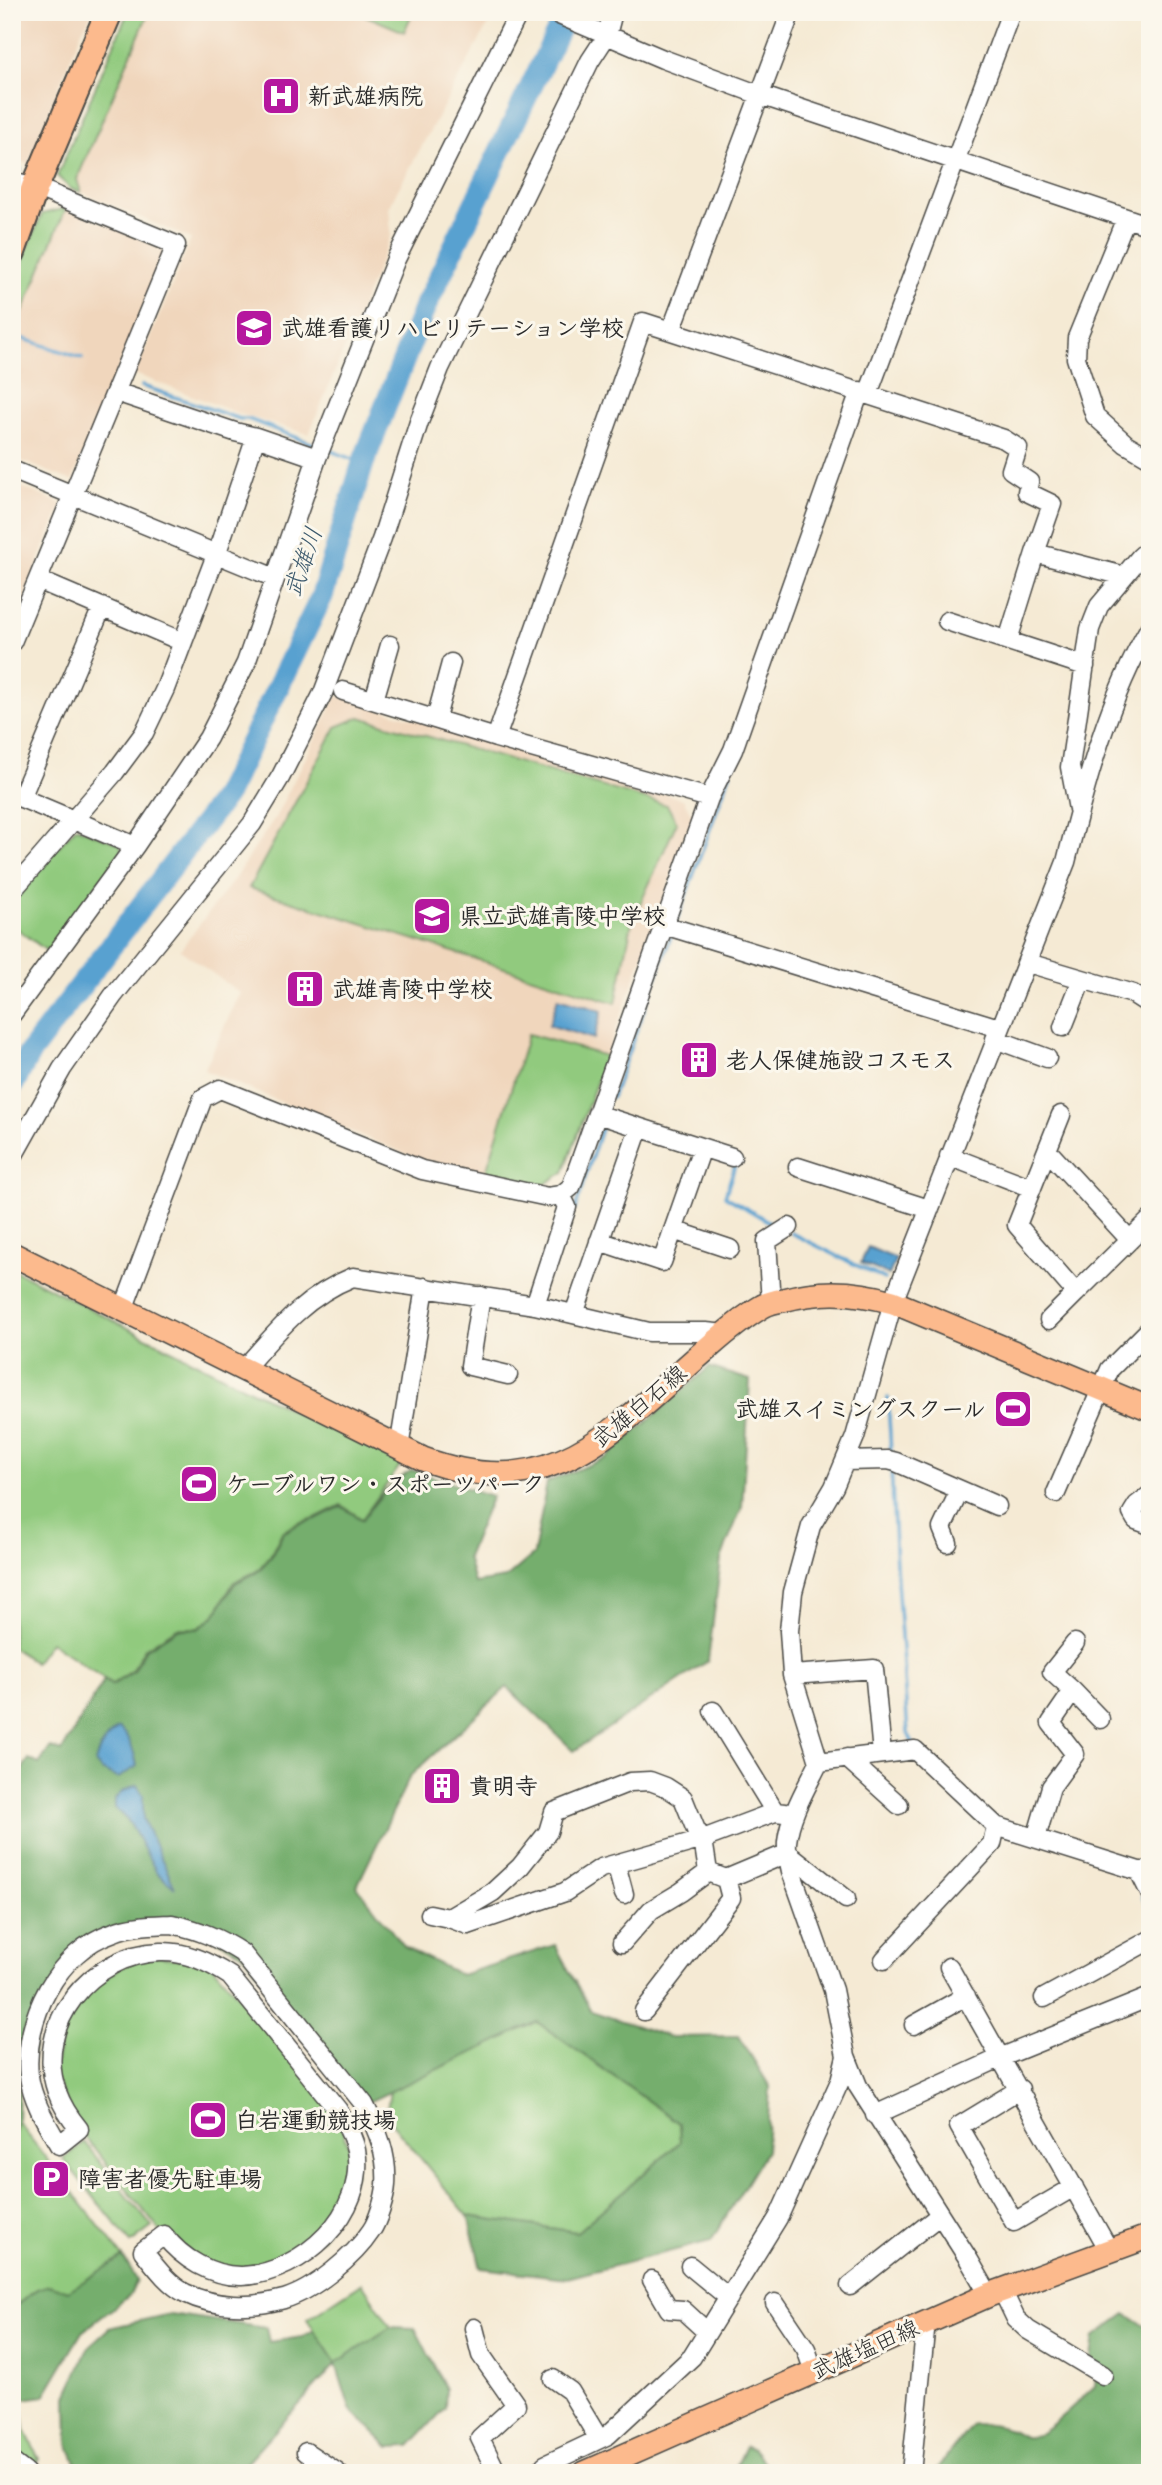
<svg xmlns="http://www.w3.org/2000/svg" width="1162" height="2485" font-family="'Balsamiq Sans','Klee One',sans-serif">
	<style>
		.built { fill: #f0d6bc }
		.green { fill: #91ca7e; stroke: #5e7a54; stroke-width: 2 }
		.forest { fill: #74ae6d; stroke: #506c4c; stroke-width: 2 }
		.water { fill: #59a1d0; stroke: #42667e; stroke-width: 2 }
		.lines { fill: none; stroke-linecap: round; stroke-linejoin: round }
		.stream { stroke: #59a1d0; stroke-width: 3.5 }
		.river { stroke: #59a1d0; stroke-width: 23 }
		.minor-casing { stroke: #494844; stroke-width: 21 }
		.major-casing { stroke: #494844; stroke-width: 26 }
		.highway-casing { stroke: #494844; stroke-width: 30 }
		.minor { stroke: #fff; stroke-width: 18 }
		.major { stroke: #fcba8d; stroke-width: 23 }
		.highway { stroke: #fcba8d; stroke-width: 26 }
		.labels { text-anchor: middle; stroke-width: 6; stroke-linejoin: round; paint-order: stroke }
		.poi-label { font-size: 23px; font-weight: bold; fill: #2b2b2b; stroke: #fbf7ec; text-anchor: start }
		.street-label { font-size: 23px; fill: #2b2b2b; stroke: #fbf7ec }
		.water-label { font-size: 24px; font-style: italic; fill: #3d5a6d; stroke: #fbf7ec }
	</style>
	<rect width="100%" height="100%" fill="#fbf7ec"/>
	<filter id="ink" filterUnits="userSpaceOnUse"><feTurbulence type="fractalNoise" baseFrequency=".0143" numOctaves="2"/><feDisplacementMap in="SourceGraphic" scale="14" xChannelSelector="R" yChannelSelector="G"/><feConvolveMatrix kernelMatrix="1 2 1 2 8 2 1 2 1" color-interpolation-filters="sRGB"/></filter>
	<filter id="wash" filterUnits="userSpaceOnUse"><feTurbulence type="fractalNoise" baseFrequency=".00686" numOctaves="4" result="noise"/><feDisplacementMap in="SourceGraphic" scale="28" xChannelSelector="R" yChannelSelector="G"/><feGaussianBlur stdDeviation="1.57" result="paint"/><feColorMatrix in="noise" values="0 0 0 0 0 0 0 0 0 0 0 0 0 0 0 0 0 1.4 0 .05"/><feComposite in="paint" operator="in"/></filter>
	<g filter="url(#wash)">
		<rect width="100%" height="100%" fill="#f5ead4"/>
		<path class="built" d="M12,12h81l-11,18 -54,134 -16,-5z
			M149,12h346l-106,194 2,29 -82,199 -69,-20 -105,-40 56,-135 -110,-47 -4,-13z
			M66,208l101,41 -95,232 -60,-24v-119z
			M12,483l50,21 -50,122z
			M337,696l346,103 10,18 -129,355 -22,14 -117,-24 -221,-92 36,-77 -60,-43 53,-69 43,-65z"/>
		<path class="green" d="M128,12h21l-72,167 4,13 -10,-3 -14,-13z
			M357,12h56l-9,20z
			M66,208l-54,130v-37l13,-47 17,-40z
			M360,717l307,88 10,17 -45,100 -16,81 -367,-115 87,-161z
			M76,827l44,17 2,8 -75,99 -35,-26v-26z
			M528,1034l78,22 -42,116 -22,14 -57,-11z
			M12,1269l240,122 150,72 -40,56 -21,-14 -26,13 -17,5 -16,9 -12,24 -13,15 -23,11 -20,34 -16,12h-21l-33,21 -11,21 -21,14 -62,-42 -15,21 -23,-16z
			M139,1955l70,7 129,148 18,63 -35,67 -81,36 -65,-26 -96,-121 -26,-55 16,-71z
			M537,2022l142,101 1,19 -103,90 -109,-16 -82,-100 4,-25z
			M18,2122l105,135 -55,35 -31,-3 -25,20v-169z
			M84,2142l68,85 -21,16 -68,-84z
			M362,2283l29,44 -55,37 -29,-45z
			M12,2401l10,8 3,21 14,29 -5,8 -22,-19z"/>
		<path class="forest" d="M709,1367l41,13 -8,127 -21,52 -13,102 -134,90 -67,-64 -97,89 -53,110 47,61 57,28 94,-30 36,66 79,26 69,-1 31,51 -4,64 -55,90 -144,37 -86,-10 -13,-52 109,16 103,-90 -1,-19 -142,-101 -173,82 -122,-151 -45,-24 -85,3 -71,68 -12,77 -10,-2 -1,47 -6,18v-356l17,-25 10,5 11,-16 12,3 42,-71 8,5 22,-14 11,-21 33,-21h20l16,-13 21,-33 22,-11 14,-15 12,-24 16,-9 17,-5 25,-13 21,14c15,-21 28,-37 50,-50l80,26 -25,61 7,26 32,-5 28,-24 13,-72 59,-24z
			M123,2257l14,23 -7,15 -48,37 -38,64 -20,3 -12,-30v-60l25,-20 12,-4 19,6z
			M170,2314l96,14 3,14 33,-5 12,-7 22,33 55,-36 24,1 31,61 -1,19 -35,38 -21,1 -39,-38 -14,-45 -99,109h-157l-12,-30 -1,-47 22,-50 20,-18z
			M1126,2314l24,14v145h-217l40,-49c13,0 25,1 37,6 6,2 9,6 15,7 17,3 56,-39 70,-51l1,-10 -5,-19 3,-20z
			M746,2446l7,3 20,24h-40z"/>
		<path class="water" d="M558,998l44,13 -8,28 -45,-14z
			M868,1247l28,12 -7,16 -28,-12z
			M119,1728c11,10 15,23 18,38l-19,12 -17,-8 -6,-7c3,-13 12,-29 24,-35z
			M137,1785l6,10v24l32,69 -18,-15 -27,-50 -15,-15v-9l8,-8z"/>
		<g class="lines">
			<path class="stream" d="M12,167l9,3
				M12,335l70,23
				M142,386l98,33h8l68,26
				M326,449l37,14
				M677,920l53,-146
				M612,1097l60,-163
				M736,1162l-11,34 53,31
				M575,1209l29,-89
				M791,1233l93,46
				M888,1398l3,57
				M891,1466l5,100 12,167 5,11
				M1142,1896l8,16"/>
			<path class="river" d="M12,1086l17,-32 196,-258 97,-200 41,-133 61,-154 143,-297"/>
		</g>
	</g>
	<g filter="url(#ink)">
		<g class="lines">
			<defs>
				<path id="minor" d="M552,12l111,47 97,36 390,131
					M12,181l23,6 141,58 -164,397
					M1126,218l-49,120 -1,20 19,58 31,28 24,14
					M671,331l333,108 14,9 -7,22 18,12 -2,10 25,12 -17,49
					M868,394l143,-382
					M256,437l61,21
					M12,470l263,108
					M38,580l145,62
					M947,621l138,45
					M1008,640l27,-87 89,23
					M343,691l153,47
					M374,700l16,-55
					M436,718l15,-55
					M12,794l123,52
					M21,798l81,-191
					M709,798l-213,-60 147,-416 28,9 120,-319
					M1078,809l-8,-42 20,-138 9,-23 41,-49 10,-9
					M12,891l103,-119 29,-39 21,-44 51,-134 40,-118 -21,-5 -119,-40
					M664,925l45,-127 24,-48 127,-359
					M1028,963l105,31 17,11
					M12,1014l123,-168 73,-108 38,-75 71,-205 79,-199 123,-247
					M1063,1027l19,-48
					M995,1039l52,19
					M597,1114l135,43
					M1047,1150l83,90
					M949,1156l83,32
					M12,1158l50,-89 51,-73 139,-172 29,-48 42,-83 59,-155 37,-116 21,-54 150,-307 17,-26 6,-23
					M798,1167l131,42
					M673,1230l57,19
					M599,1241l63,21 40,-114
					M1076,1293l74,-73
					M481,1296l-11,70 38,9
					M771,1303l-4,-62 22,-14
					M535,1305l32,-98 -6,-12
					M123,1310l80,-212 17,-9 202,81 126,27 13,-2 10,-8 93,-262 335,103
					M574,1314l65,-186
					M1049,1320l27,-27 -59,-68 44,-110
					M244,1369c33,-38 61,-73 109,-92l182,28 114,27h57l19,2
					M399,1448l26,-161
					M845,1461l43,-1 8,2 101,44
					M1056,1493l54,-124 40,-40
					M1150,1495l-13,10 -5,8 4,7 14,5
					M948,1543l-6,-15 18,-38
					M792,1675l82,-6 8,85
					M1073,1691l27,28
					M713,1711l62,101
					M847,1758l52,47
					M819,1762l96,-12 81,76 143,45h11
					M1036,1838l15,-51 24,-33 -24,-31 22,-32 -21,-19 23,-29
					M616,1864l8,30
					M1139,1871l11,22
					M430,1914l19,4 19,7 97,-33 36,-24 102,-29 72,-27 19,2
					M449,1918l44,-26 27,-25 28,-35 6,-20 76,-30 20,-1 16,6 17,11 13,32 7,9 5,33 18,7
					M172,1924c27,6 47,14 70,29l122,151c14,27 24,51 22,81 -1,13 -8,36 -15,46 -17,26 -57,59 -87,68 -33,9 -69,9 -99,-6 -17,-9 -30,-27 -42,-42l21,-16c17,23 48,42 78,41 61,-3 125,-63 114,-126 -3,-15 -11,-27 -18,-40l-108,-134c-21,-14 -44,-25 -70,-24 -69,2 -127,73 -103,140 5,14 13,26 22,37l-20,16c-12,-21 -27,-45 -30,-69 -6,-57 28,-125 85,-144 18,-7 39,-7 58,-8z
					M622,1943l29,-33 30,-18 27,-20
					M884,1960l108,-116 4,-18
					M949,1967l160,283
					M1044,1998l106,-58
					M644,2011l87,-113 -5,-19 62,-26 58,46
					M914,2025l52,-29
					M1020,2089l-61,37 55,96 60,-35
					M875,2115l127,-58 148,-60
					M690,2266l39,32
					M652,2280l17,29 14,1 24,22
					M850,2286l90,-71
					M1002,2290l14,29 12,11 75,45
					M989,2295l-20,-35 -111,-174 -12,-30 -13,-66 -42,-119c-2,-9 -5,-20 -4,-29 3,-28 20,-55 32,-80l-27,-87 -3,-44 4,-39 18,-66 23,-39 21,-50 38,-135 173,-440c20,-80 42,-163 84,-235
					M775,2303l31,46 8,23
					M474,2328l7,27 35,50 -36,33 17,35
					M553,2379l17,12 29,48
					M306,2452l32,21
					M12,2462l14,11
					M544,2473l1,-8 63,-30 84,-78 86,-139 62,-137 6,-25
					M911,2473l15,-151"/>
				<path id="major" d="M12,1254l411,205c133,49 193,-33 285,-111 17,-15 36,-31 55,-42 6,-3 14,-5 20,-6 38,-11 73,-9 110,2l257,107
					M585,2473l404,-178 161,-59"/>
				<path id="highway" d="M12,252l23,-65 74,-175"/>
			</defs>
			<use href="#minor" class="minor-casing"/>
			<use href="#major" class="major-casing"/>
			<use href="#highway" class="highway-casing"/>
			<use href="#minor" class="minor"/>
			<use href="#major" class="major"/>
			<use href="#highway" class="highway"/>
		</g>
	</g>
	<defs>
		<symbol id="hospital-square" viewBox="-11 -11 22 22"><rect x="-9" y="-9" width="18" height="18" rx="4" fill="#b5179e" stroke="#fbf7ec"/><path d="M-5-5h3v3.5h4V-5h3V5h-3V1.5h-4V5h-3Z" fill="#fff"/></symbol>
		<symbol id="university-square" viewBox="-11 -11 22 22"><rect x="-9" y="-9" width="18" height="18" rx="4" fill="#b5179e" stroke="#fbf7ec"/><path d="M0-5L7-2L0 1L-7-2ZM-4 1L0 2.5L4 1V4Q0 6-4 4Z" fill="#fff"/></symbol>
		<symbol id="school-square" viewBox="-11 -11 22 22"><rect x="-9" y="-9" width="18" height="18" rx="4" fill="#b5179e" stroke="#fbf7ec"/><path d="M0-5L7-2L0 1L-7-2ZM-4 1L0 2.5L4 1V4Q0 6-4 4Z" fill="#fff"/></symbol>
		<symbol id="building-square" viewBox="-11 -11 22 22"><rect x="-9" y="-9" width="18" height="18" rx="4" fill="#b5179e" stroke="#fbf7ec"/><path d="M-4-6H4V6H1V3H-1V6H-4ZM-2.5-4.3h1.7v1.8h-1.7ZM.8-4.3h1.7v1.8H.8ZM-2.5-1h1.7V.8h-1.7ZM.8-1h1.7V.8H.8Z" fill="#fff"/></symbol>
		<symbol id="stadium-square" viewBox="-11 -11 22 22"><rect x="-9" y="-9" width="18" height="18" rx="4" fill="#b5179e" stroke="#fbf7ec"/><path d="M0-5a6.5 5 0 1 0 0 10a6.5 5 0 1 0 0-10ZM-3.5-1.8h7v3.6h-7Z" fill="#fff"/></symbol>
		<symbol id="parking-square" viewBox="-11 -11 22 22"><rect x="-9" y="-9" width="18" height="18" rx="4" fill="#b5179e" stroke="#fbf7ec"/><path d="M-3.5-5.5H1a3.5 3.5 0 0 1 0 7H-1V5.5H-3.5ZM-1-3.4V-.6H.8a1.4 1.4 0 0 0 0-2.8Z" fill="#fff"/></symbol>
	</defs>
	<g fill-rule="evenodd">
		<use href="#hospital-square" x="259" y="74" width="44" height="44"/>
		<use href="#university-square" x="232" y="306" width="44" height="44"/>
		<use href="#school-square" x="410" y="894" width="44" height="44"/>
		<use href="#building-square" x="283" y="967" width="44" height="44"/>
		<use href="#building-square" x="677" y="1038" width="44" height="44"/>
		<use href="#stadium-square" x="991" y="1387" width="44" height="44"/>
		<use href="#stadium-square" x="177" y="1462" width="44" height="44"/>
		<use href="#building-square" x="420" y="1764" width="44" height="44"/>
		<use href="#stadium-square" x="186" y="2098" width="44" height="44"/>
		<use href="#parking-square" x="29" y="2157" width="44" height="44"/>
	</g>
	<g class="labels">
		<g class="poi-label">
			<text x="308" y="104">新武雄病院</text>
			<text x="281" y="336">武雄看護リハビリテーション学校</text>
			<text x="459" y="924">県立武雄青陵中学校</text>
			<text x="332" y="997">武雄青陵中学校</text>
			<text x="726" y="1068">老人保健施設コスモス</text>
			<text x="986" y="1417" text-anchor="end">武雄スイミングスクール</text>
			<text x="226" y="1492">ケーブルワン・スポーツパーク</text>
			<text x="469" y="1794">貴明寺</text>
			<text x="235" y="2128">白岩運動競技場</text>
			<text x="78" y="2187">障害者優先駐車場</text>
		</g>
		<g class="street-label">
			<text transform="translate(639 1406) rotate(-40)" y="8">武雄白石線</text>
			<text transform="translate(865 2349) rotate(-24)" y="8">武雄塩田線</text>
		</g>
		<g class="water-label">
			<text transform="translate(303 562) rotate(-71)" y="8">武雄川</text>
		</g>
	</g>
	<rect width="1162" height="2485" fill="none" stroke="#fbf7ec" stroke-width="42"/>
</svg>
